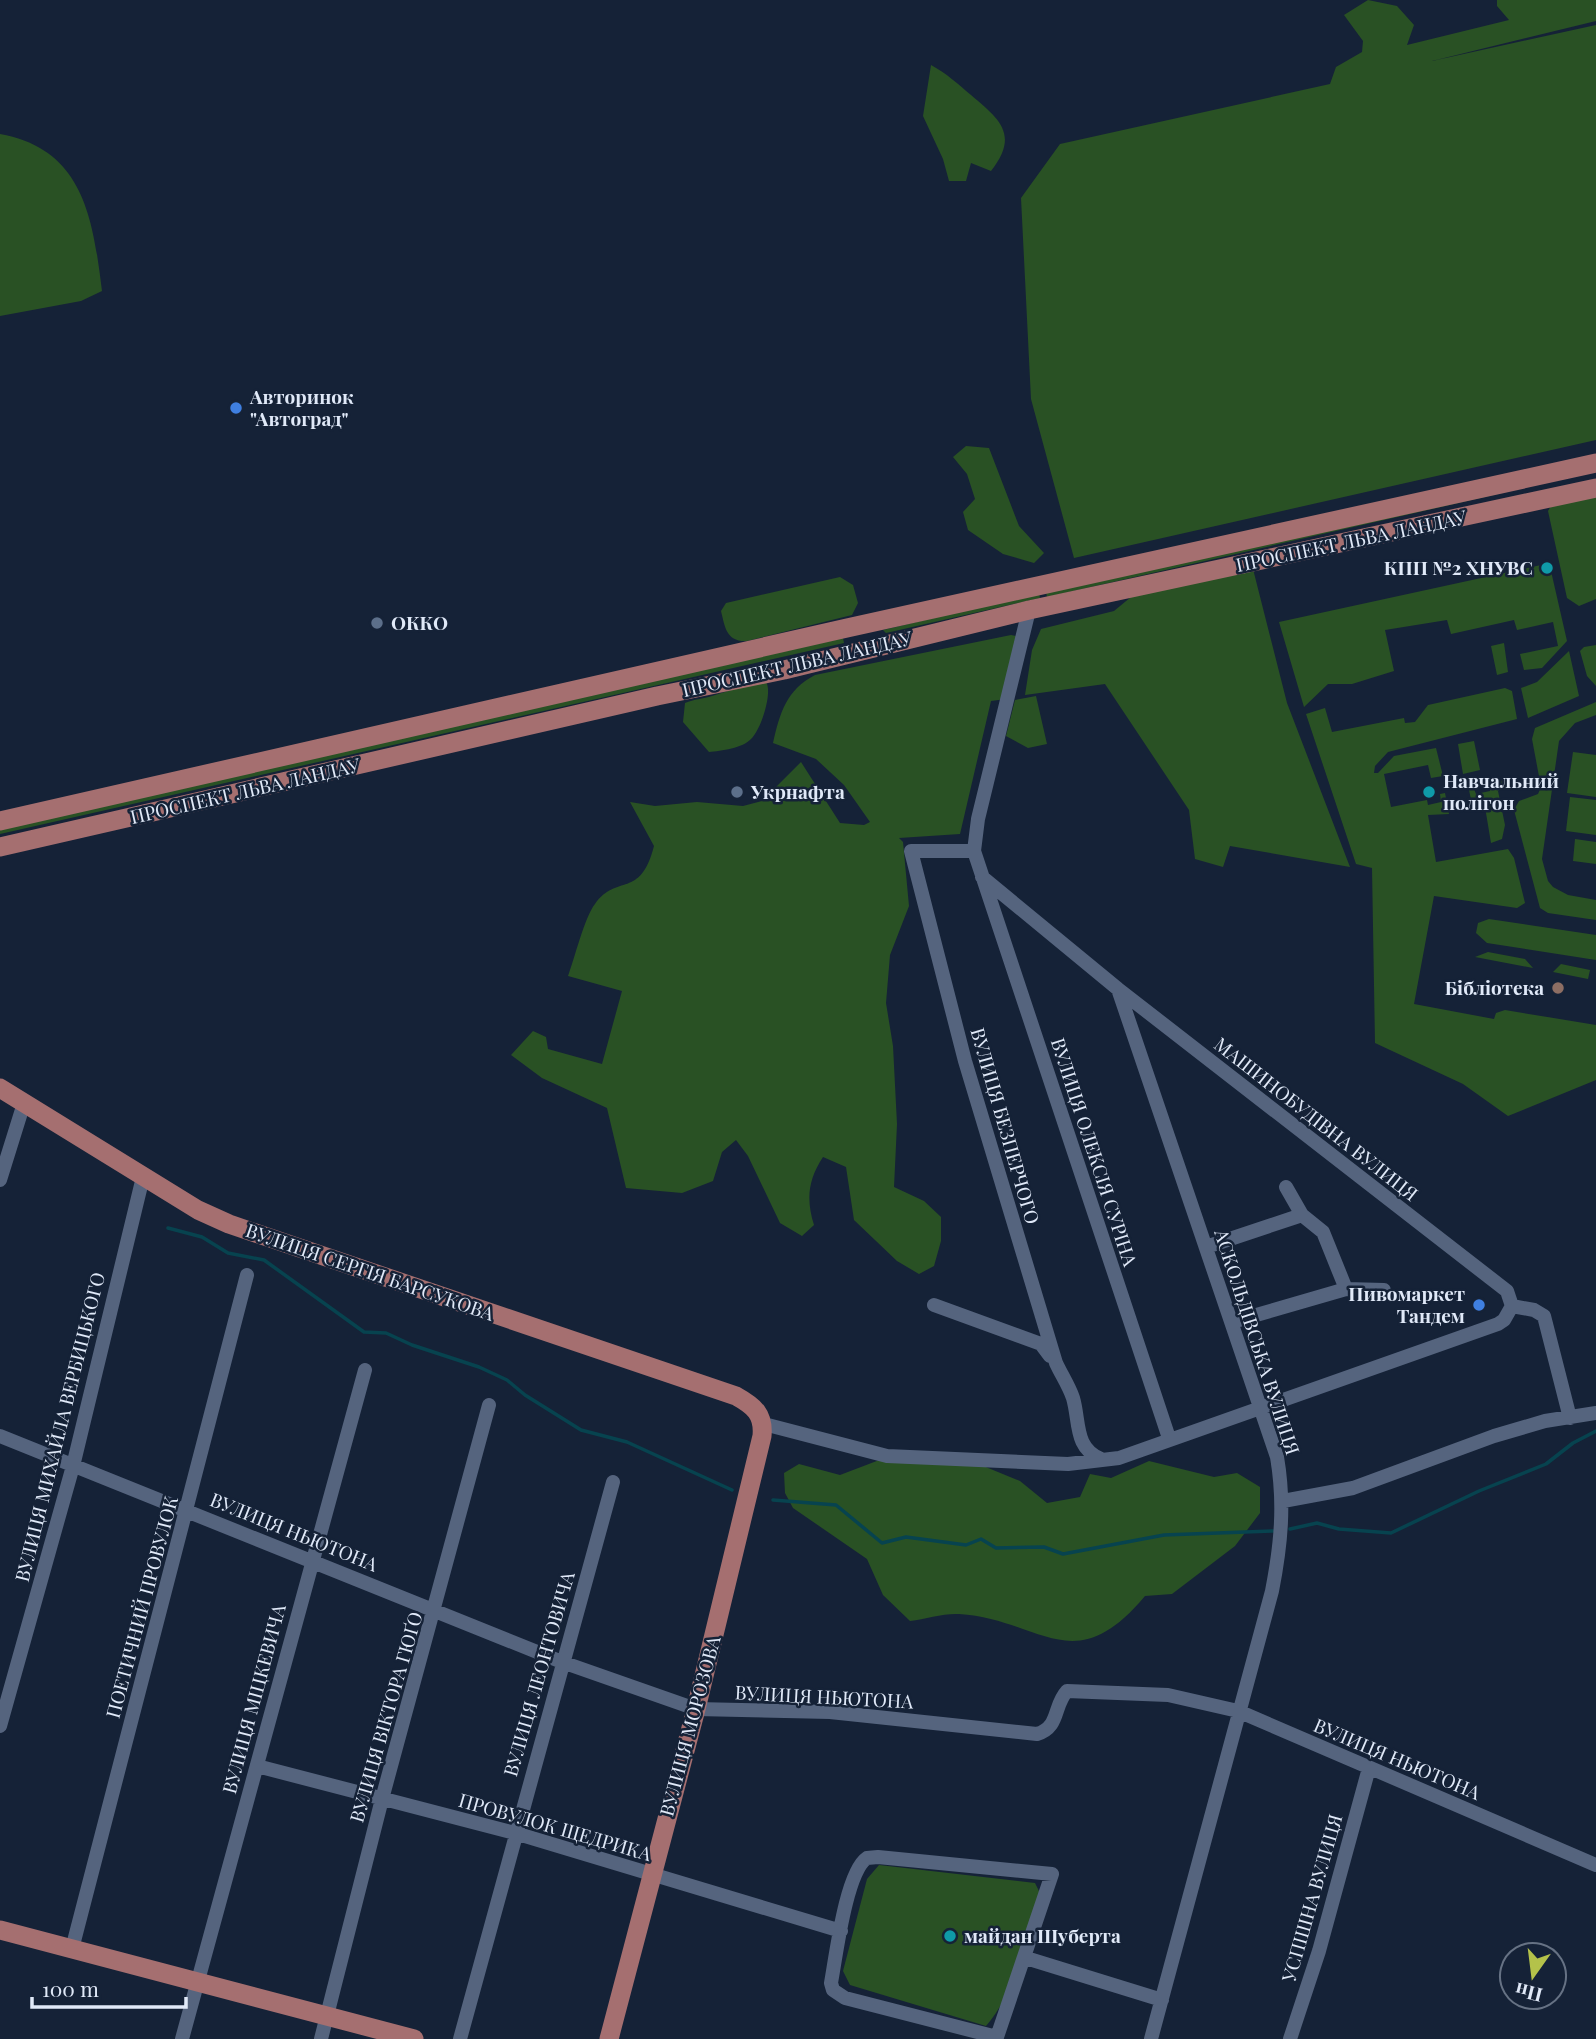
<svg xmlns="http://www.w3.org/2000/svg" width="1596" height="2039" font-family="'Playfair Display',serif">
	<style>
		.green { fill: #295124 }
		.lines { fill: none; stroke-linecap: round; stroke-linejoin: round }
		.stream { stroke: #07434f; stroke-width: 3.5 }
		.minor { stroke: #55647e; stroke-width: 14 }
		.major { stroke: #a56f70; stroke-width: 19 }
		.shop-dot { fill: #3f7fe0; stroke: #152237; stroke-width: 2.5 }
		.culture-dot { fill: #0f9aa8; stroke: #152237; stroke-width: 2.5 }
		.service-dot { fill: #5c6f8a; stroke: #152237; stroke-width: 2.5 }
		.education-dot { fill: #8d6e63; stroke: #152237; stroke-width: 2.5 }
		.labels { text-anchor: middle; stroke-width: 5; stroke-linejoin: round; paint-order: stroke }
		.poi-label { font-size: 19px; font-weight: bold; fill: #e0e9f8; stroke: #152237; text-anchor: start }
		.street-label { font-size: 19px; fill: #e0e9f8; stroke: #152237 }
	</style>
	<rect width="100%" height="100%" fill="#152237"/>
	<path class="green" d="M1368,0l29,6 17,19 -7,20 102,-25 -12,-14v-6h99v21l-164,40 164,-36v415l-522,118 -43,-159 -10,-201 39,-54 270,-60 6,-17 26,-15 1,-11 -19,-26z
		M931,65c15,8 27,19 40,30 28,24 49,39 20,76l-20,-8 -5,18h-17l-6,-22 -20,-43z
		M0,134c84,15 93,85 102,157l-21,10 -81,15z
		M966,446l23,2 30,78 25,27 -10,10 -31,-9 -35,-24 -5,-18 12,-13 -8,-25 -14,-17z
		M1520,489l-473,108 -1,-5z
		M1596,491v108l-17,7 -12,-8 -19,-87 4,-7z
		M1541,565l2,7 8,-1 16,70 -25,27 -18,2 -4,-16 38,-8 -5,-24 -36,8 -3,-10 -63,14 -4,-14 -62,10 9,41 -42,13h-24l-24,23 -25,-85z
		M1253,569l34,134 63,164 -120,-21 -7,21 -28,-8 -6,-49 -84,-126 -80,11 7,-45 9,-21 73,-18 17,-14z
		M840,577l13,8 5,18 -6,12 -105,26c-21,1 -22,-14 -26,-30l5,-8z
		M1039,593l1,5 -154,35 -3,-3z
		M1011,635l5,1 -10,63 -15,2 -31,133 -61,4 4,4 6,64 -19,49 -4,48 7,43 4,78 -3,63 30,14 17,16v24l-7,25 -15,8 -22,-13 -43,-41 -8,-53 -23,-10c-15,23 -17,42 -9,68l-12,11 -22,-13 -32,-67 -12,-16 -14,12 -9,29 -31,12 -56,-5 -19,-80 -65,-30 -31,-23 22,-24 13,6 2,12 54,15 20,-73 -54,-15c6,-16 17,-60 27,-72 22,-31 45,-4 59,-58l-24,-44 25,4 42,-4 46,4 19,-5 39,-39 39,61 24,2 6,-3 -26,-37 -28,-26 -43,-16c7,-30 13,-53 42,-68z
		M843,638l1,5 -844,191v-5z
		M1504,643l4,29 -11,3 -6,-29z
		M1596,645v41l-9,-10 -7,-25 4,-4z
		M1569,651l10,45 -51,22 -7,-30 16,-6z
		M766,682c7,10 -5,48 -15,57 -8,9 -30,12 -42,13l-26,-30 2,-19c9,-4 18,-4 27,-7 21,-6 31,-11 54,-14z
		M1505,688l7,3 5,28 -129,33 -13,14 -1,7h4l16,-17 42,-8 7,28 -12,2 -3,-13 -44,9 7,33 36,-7 1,5 13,-3 -1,-8 5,-1 4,21 -21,1 8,47 72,-13 6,9 11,45 -8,5 -83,-12 -20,108 80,15 2,-6 9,-3 91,15v55l-88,36 -45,-32 -88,-41 -3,-175 -16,-4 -50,-150 19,-6 7,24 72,-14 1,5 10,-1 13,-17z
		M1036,696l11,48 -19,4 -22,-12 9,-36z
		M1596,702v13l-21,8 -16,18 -17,118 6,22 5,6 15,8 28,5v20l-48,-7 -8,-5 -26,-98 5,-9 19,-7 3,-7 -9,-48 3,-11z
		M1474,741l6,29 -17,4 -5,-30z
		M1573,752l23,3v42l-29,-4z
		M1509,780l-11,11 7,34 -3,14 -11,4 -6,-36 -12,2 -4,-19 5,-1 2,5 14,-3v-7z
		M1570,797l26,3v35l-30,-4z
		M1575,839l21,3v22l-23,-3z
		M1489,919l107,16v25l-109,-17 -11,-10 2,-10z
		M1488,952l37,7 8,9 -58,-11z
		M1561,964l29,6 -2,9 -35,-7z
		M882,1459l94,4 44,18 27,22 33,-6 10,-23 21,4 38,-17 65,16 23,-4 23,14v26l-25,33 -63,48 -27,2c-72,86 -104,23 -186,18 -15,-1 -33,5 -49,7l-27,-26 -16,-36 -74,-51 -8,-15 -1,-20 15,-9 41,11z
		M879,1865l156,18 5,10c-13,40 -26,103 -54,133l-136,-41 -7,-14 24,-92z"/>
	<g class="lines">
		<path class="stream" d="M168,1228l34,9 26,16 36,7 100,72 22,1 26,12 67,22 28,13 18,15 56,35 46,12 105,48
			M773,1500l63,5 46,38 24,-6 60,8 15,-6 15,9 48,-1 19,7 101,-19 109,-4
			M1290,1529l27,-6 22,6 52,4 88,-42 67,-27 27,-21 23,-12"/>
		<path class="minor" d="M1029,610l-51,209 -4,32 195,587
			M974,851h-63l54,210 91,302c5,11 13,23 17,35 7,24 1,50 28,61
			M982,877l136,112 389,302 5,15
			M1118,989l159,468c8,47 4,88 -5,134l-121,448
			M0,1180l24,-77
			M1286,1187l16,28 21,17 23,57 38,1
			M1206,1247l96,-32
			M934,1305l107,39 9,12
			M1512,1306l22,4 10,6 26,102
			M1232,1322l114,-33
			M764,1424l123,32 181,8 51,-6 379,-134 6,-4 8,-14
			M0,1436l562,226 134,47 134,3 207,22c23,-7 16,-28 30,-43l101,4 70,16 358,154
			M1283,1501l70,-13 141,-52 51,-15 51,-8
			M0,1726l73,-260 70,-289
			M257,1766l258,67 326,98
			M878,1857l174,17 -55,163 -152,-39 -12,-8 -2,-7c5,-27 15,-111 36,-125z
			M72,1949l175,-674
			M1026,1958l136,42
			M182,2039l183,-669
			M321,2039l61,-240 107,-394
			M460,2039l153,-557
			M1290,2039l29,-88 50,-183"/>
		<path class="major" d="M0,821l847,-193 749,-165
			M0,847l657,-151 127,-26 245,-60 567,-122
			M0,1088l198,122 31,14 507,172c18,10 28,18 26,40l-66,273 -87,330
			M0,1930l414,109"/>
	</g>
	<g class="shop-dot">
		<circle cx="236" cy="408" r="7"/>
		<circle cx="1479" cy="1305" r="7"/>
	</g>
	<g class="culture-dot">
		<circle cx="1547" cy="568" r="7"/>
		<circle cx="1429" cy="792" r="7"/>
		<circle cx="950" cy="1936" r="7"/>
	</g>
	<g class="service-dot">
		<circle cx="377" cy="623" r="7"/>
		<circle cx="737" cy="792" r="7"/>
	</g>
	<circle class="education-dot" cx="1558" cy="988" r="7"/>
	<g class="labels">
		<g class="poi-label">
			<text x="250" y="404">Авторинок<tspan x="250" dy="22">"Автоград"</tspan></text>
			<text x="1533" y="575" text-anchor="end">КПП №2 ХНУВС</text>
			<text x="391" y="630">ОККО</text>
			<text x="1443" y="788">Навчальний<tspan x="1443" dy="22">полігон</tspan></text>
			<text x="751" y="799">Укрнафта</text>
			<text x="1544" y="995" text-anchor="end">Бібліотека</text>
			<text x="1465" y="1301" text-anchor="end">Пивомаркет<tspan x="1465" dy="22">Тандем</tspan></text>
			<text x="964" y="1943">майдан Шуберта</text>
		</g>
		<g class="street-label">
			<text transform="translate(1351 541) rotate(-12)" y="7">ПРОСПЕКТ ЛЬВА ЛАНДАУ</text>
			<text transform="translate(797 664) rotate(-13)" y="7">ПРОСПЕКТ ЛЬВА ЛАНДАУ</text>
			<text transform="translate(245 791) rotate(-13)" y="7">ПРОСПЕКТ ЛЬВА ЛАНДАУ</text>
			<text transform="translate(1316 1119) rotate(38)" y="7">МАШИНОБУДІВНА ВУЛИЦЯ</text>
			<text transform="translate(1005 1126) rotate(74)" y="7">ВУЛИЦЯ БЕЗПЕРЧОГО</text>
			<text transform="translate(1094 1152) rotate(72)" y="7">ВУЛИЦЯ ОЛЕКСІЯ СУРІНА</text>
			<text transform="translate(370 1272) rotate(19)" y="7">ВУЛИЦЯ СЕРГІЯ БАРСУКОВА</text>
			<text transform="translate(1257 1342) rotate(72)" y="7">АСКОЛЬДІВСЬКА ВУЛИЦЯ</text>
			<text transform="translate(60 1427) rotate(-76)" y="7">ВУЛИЦЯ МИХАЙЛА ВЕРБИЦЬКОГО</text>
			<text transform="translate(294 1532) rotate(22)" y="7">ВУЛИЦЯ НЬЮТОНА</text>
			<text transform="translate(142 1607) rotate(-75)" y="7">ПОЕТИЧНИЙ ПРОВУЛОК</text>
			<text transform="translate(539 1674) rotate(-74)" y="7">ВУЛИЦЯ ЛЕОНТОВИЧА</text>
			<text transform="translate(824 1697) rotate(3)" y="7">ВУЛИЦЯ НЬЮТОНА</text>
			<text transform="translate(254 1699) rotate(-75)" y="7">ВУЛИЦЯ МІЦКЕВИЧА</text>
			<text transform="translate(386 1717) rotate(-74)" y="7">ВУЛИЦЯ ВІКТОРА ГЮҐО</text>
			<text transform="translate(690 1726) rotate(-75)" y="7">ВУЛИЦЯ МОРОЗОВА</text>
			<text transform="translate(1397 1759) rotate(23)" y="7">ВУЛИЦЯ НЬЮТОНА</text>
			<text transform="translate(555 1827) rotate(16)" y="7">ПРОВУЛОК ЩЕДРИКА</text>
			<text transform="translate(1312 1898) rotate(-74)" y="7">УСПІШНА ВУЛИЦЯ</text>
		</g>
	</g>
	<g transform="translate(1533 1976) rotate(194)"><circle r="33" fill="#152237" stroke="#667284" stroke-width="2"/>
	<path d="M0-5L12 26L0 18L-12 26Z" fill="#b4c24a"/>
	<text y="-10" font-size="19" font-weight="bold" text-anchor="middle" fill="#e0e9f8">Пн</text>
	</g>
	<path d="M32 1997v10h154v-10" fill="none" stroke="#e0e9f8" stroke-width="3.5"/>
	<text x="42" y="1997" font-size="21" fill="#e0e9f8" stroke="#152237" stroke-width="5" paint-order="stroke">100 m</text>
</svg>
